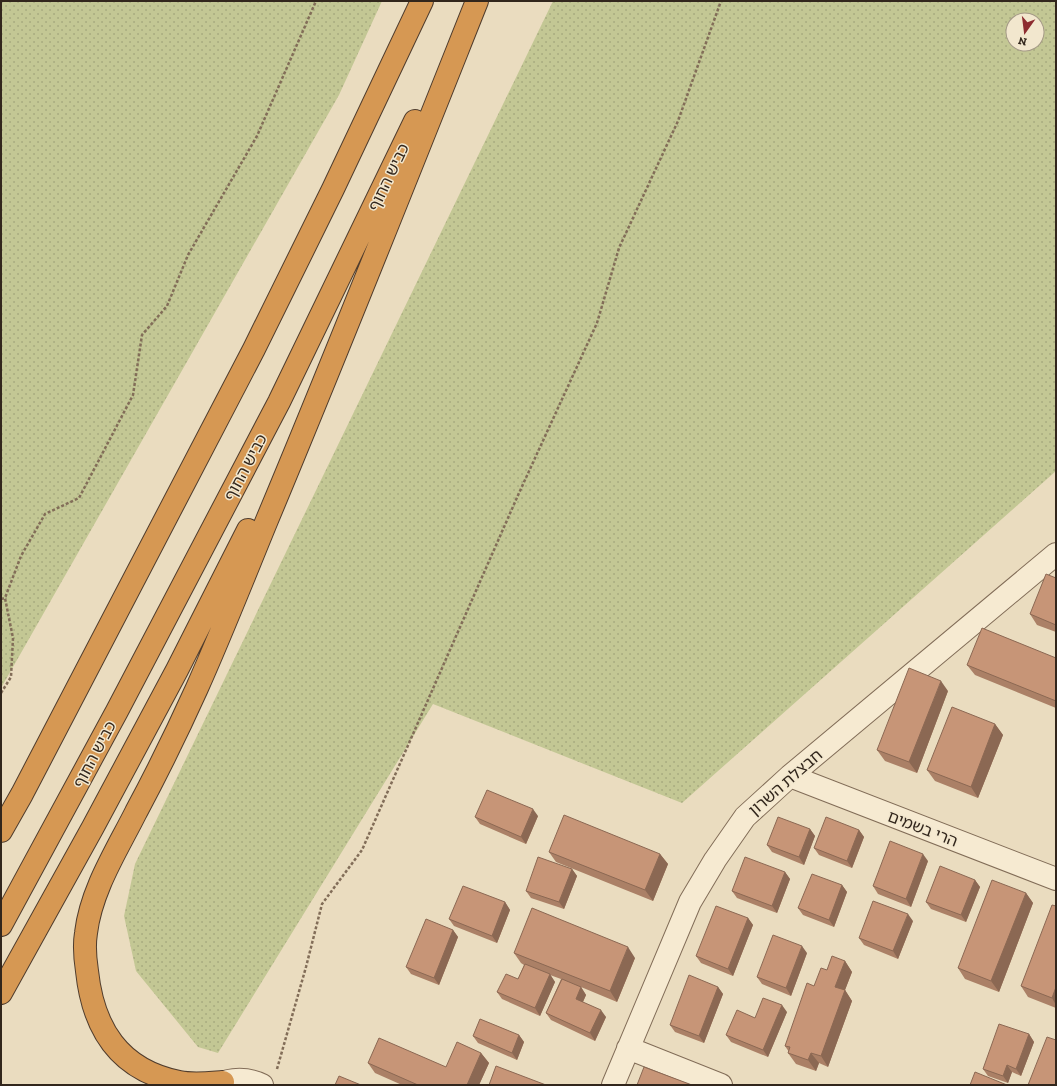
<svg xmlns="http://www.w3.org/2000/svg" width="1057" height="1086" font-family="'Zilla Slab','Noto Sans Hebrew',serif">
	<style>
		.grass { fill: url(#grass-dots); fill-rule: evenodd }
		.lines { fill: none; stroke-linecap: round; stroke-linejoin: round }
		.minor-casing { stroke: #826d58; stroke-width: 24 }
		.highway-casing { stroke: #4f3c2d; stroke-width: 24 }
		.path { stroke: #826d58; stroke-width: 2.5; stroke-dasharray: 3 2; stroke-linecap: butt }
		.minor { stroke: #f6ead1; stroke-width: 22 }
		.highway { stroke: #d69853; stroke-width: 22 }
		.wall { fill: #ab8066 }
		.shaded-wall { fill: #8b6853 }
		.building { fill: #c79577; stroke: #8b6853 }
		.labels { text-anchor: middle; stroke-width: 3; stroke-linejoin: round; paint-order: stroke }
		.street-label { font-size: 16px; fill: #32261c; stroke: #f2e7ce }
	</style>
	<defs>
		<pattern id="grass-dots" width="8" height="8" patternUnits="userSpaceOnUse"><rect width="8" height="8" fill="#c3c794"/><path d="M2 2h.1M6 6h.1" fill="none" stroke="#a8ab7f" stroke-width="1.8" stroke-linecap="round"/></pattern>
	</defs>
	<rect width="100%" height="100%" fill="#eadcbf"/>
	<path class="grass" d="M1,1h381l-43,94 -338,593z
		M553,1h503v470l-374,332 -249,-99 -215,349 -20,-6 -62,-76 -12,-55 11,-52zM1013,20h24v24h-24z"/>
	<g class="lines">
		<defs>
			<path id="minor" d="M790,776l266,103
				M628,1048l93,37
				M217,1085c14,-7 31,-7 45,0
				M613,1085l77,-183 25,-42 30,-43 45,-41 266,-222"/>
			<path id="highway" d="M1,831l21,-37 232,-445 79,-160 89,-188
				M1,925l116,-214 162,-309 136,-281
				M1,993l92,-166 84,-157 71,-140
				M223,1082c-14,1 -30,3 -44,0 -60,-12 -86,-54 -92,-111 -2,-13 -3,-26 -1,-38 5,-43 31,-83 50,-121 22,-41 42,-82 61,-124 25,-56 47,-112 70,-168 72,-172 141,-346 210,-519"/>
		</defs>
		<use href="#minor" class="minor-casing"/>
		<use href="#highway" class="highway-casing"/>
		<path class="path" d="M1,599l4,-1
			M1,693l10,-16 2,-39 -8,-40 16,-42 24,-42 34,-16 54,-103 9,-60 25,-29 21,-51 69,-119 59,-135
			M277,1069l29,-102 16,-63 40,-54 157,-357 78,-170 22,-75 59,-127 43,-120"/>
		<use href="#minor" class="minor"/>
		<use href="#highway" class="highway"/>
	</g>
	<path class="wall" d="M1056,578v54l-19,-7 -7,-11z
		M1056,658v50l-81,-33 -8,-10z
		M948,691l-31,82 -32,-12 -8,-11z
		M995,724l8,11 -25,63 -43,-17 -8,-11z
		M538,816l-12,28 -46,-20 -5,-7z
		M810,829l5,7 -11,29 -32,-13 -5,-7z
		M859,830l5,7 -12,31 -33,-13 -5,-7z
		M549,852l111,2 8,10 -15,37 -97,-39z
		M928,861l-17,46 -33,-13 -5,-8z
		M572,869l5,7 -13,33 -33,-11 -5,-7z
		M785,872l5,7 -13,34 -40,-15 -5,-7z
		M975,880l5,7 -14,35 -35,-13 -5,-7z
		M842,885l5,7 -13,35 -31,-12 -5,-7z
		M1026,893l7,10 -34,89 -34,-13 -7,-11z
		M505,902l5,8 -13,33 -43,-17 -5,-7z
		M1056,906v102l-28,-11 -7,-11z
		M748,918l5,7 -20,51 -32,-13 -5,-7z
		M913,921l-15,38 -34,-14 -5,-7z
		M453,930l5,7 -19,48 -28,-11 -5,-7z
		M514,953l121,5 -18,44 -36,-15 5,8 -3,7 23,15 -11,24 -44,-21 -5,-7 15,-34 -11,-4 5,7 -15,34 -38,-17 -5,-7 21,-13 6,-14 -3,-2z
		M807,953l-16,43 -29,-12 -5,-7z
		M845,961l7,11 -7,18 7,11 -24,66 -9,-4 -3,8 -20,-7 -8,-11 1,-1 -4,-6 29,-60 13,-16z
		M718,987l5,7 -19,49 -29,-11 -5,-7z
		M787,1012l-19,45 -37,-15 -5,-7 29,-17z
		M1029,1034l5,8 -13,34 -9,-4 -4,11 -20,-7 -5,-7z
		M519,1035l5,7 -7,18 -39,-17 -5,-7z
		M481,1053l8,10 -10,22h-77l-27,-12 -7,-10 78,4z"/>
	<path class="shaded-wall" d="M941,681l7,10 -31,82 -8,-11z
		M995,724l8,11 -25,63 -7,-11z
		M533,809l5,7 -12,28 -5,-7z
		M810,829l5,7 -11,29 -5,-8z
		M859,830l5,7 -12,31 -5,-7z
		M660,854l8,10 -15,37 -8,-11z
		M923,854l5,7 -17,46 -5,-8z
		M572,869l5,7 -13,33 -5,-7z
		M785,872l5,7 -13,34 -5,-7z
		M975,880l5,7 -14,35 -5,-7z
		M842,885l5,7 -13,35 -5,-7z
		M1026,893l7,10 -34,89 -8,-11z
		M505,902l5,8 -13,33 -5,-7z
		M908,914l5,7 -15,38 -5,-8z
		M748,918l5,7 -20,51 -5,-7z
		M453,930l5,7 -19,48 -5,-7z
		M802,946l5,7 -16,43 -5,-8z
		M628,947l7,11 -18,44 -7,-11z
		M845,961l7,11 -7,18 7,11 -24,66 -7,-11 14,-69z
		M550,974l5,8 -15,34 -5,-8z
		M581,987l5,8 -5,11 -5,-7z
		M718,987l5,7 -19,49 -5,-7z
		M1056,987v18l-4,-7z
		M782,1005l5,7 -19,45 -5,-7z
		M601,1010l5,7 -11,24 -5,-8z
		M1029,1034l5,8 -13,34 -5,-7z
		M519,1035l5,7 -7,18 -5,-7z
		M481,1053l8,10 -10,22h-12z
		M811,1053l8,10 -3,8 -8,-11z
		M1007,1065l5,7 -4,11 -5,-7z"/>
	<path class="building" d="M1046,574l10,4v47l-26,-11z
		M982,628l74,30v43l-89,-36z
		M909,668l32,13 -32,81 -32,-12z
		M952,707l43,17 -24,63 -44,-17z
		M487,790l46,19 -12,28 -46,-20z
		M564,815l96,39 -15,36 -96,-38z
		M778,817l32,12 -11,28 -32,-12z
		M826,817l33,13 -12,31 -33,-13z
		M890,841l33,13 -17,45 -33,-13z
		M538,857l34,12 -13,33 -33,-11z
		M745,857l40,15 -13,34 -40,-15z
		M940,866l35,14 -14,35 -35,-13z
		M812,874l30,11 -13,35 -31,-12z
		M992,880l34,13 -35,88 -33,-13z
		M463,886l42,16 -13,34 -43,-17z
		M873,901l35,13 -15,37 -34,-13z
		M1052,905l4,1v81l-4,11 -31,-12z
		M716,906l32,12 -20,51 -32,-13z
		M532,908l96,39 -18,44 -96,-38z
		M426,919l27,11 -19,48 -28,-11z
		M773,935l29,11 -16,42 -29,-11z
		M832,956l13,5 -10,26 10,3 -24,66 -10,-3 -3,7 -20,-7 2,-6 -5,-1 22,-63 7,3 7,-18 6,2z
		M525,964l25,10 -15,34 -38,-16 9,-18 12,5z
		M689,975l29,12 -19,49 -29,-11z
		M562,979l19,8 -5,12 25,11 -11,23 -44,-20z
		M763,998l19,7 -19,45 -37,-15 11,-25 18,8z
		M480,1019l39,16 -7,18 -39,-17z
		M999,1024l30,10 -13,35 -9,-4 -4,11 -20,-7z
		M1047,1037l9,3v45h-28z
		M379,1038l67,29 11,-25 24,11 -14,32h-49l-50,-22z
		M496,1066l50,19h-57z
		M644,1067l48,18h-55z
		M975,1072l32,13h-37z
		M339,1076l22,9h-26z"/>
	<g class="labels">
		<g class="street-label">
			<text transform="translate(388 177) rotate(-64)" y="6">כביש החוף</text>
			<text transform="translate(245 467) rotate(-62)" y="6">כביש החוף</text>
			<text transform="translate(94 754) rotate(-62)" y="6">כביש החוף</text>
			<text transform="translate(785 782) rotate(-41)" y="6">חבצלת השרון</text>
			<text transform="translate(923 828) rotate(21)" y="6">הרי בשמים</text>
		</g>
	</g>
	<rect width="1057" height="1086" fill="none" stroke="#32261c" stroke-width="4"/>
	<g transform="translate(1025 32) rotate(194)"><circle r="19" fill="#f2e7ce" stroke="#a59a87"/>
	<path d="M0-3L7 15L0 10L-7 15Z" fill="#8d2c30"/>
	<text y="-6" font-size="11" font-weight="bold" text-anchor="middle" fill="#32261c">N</text>
	</g>
</svg>
